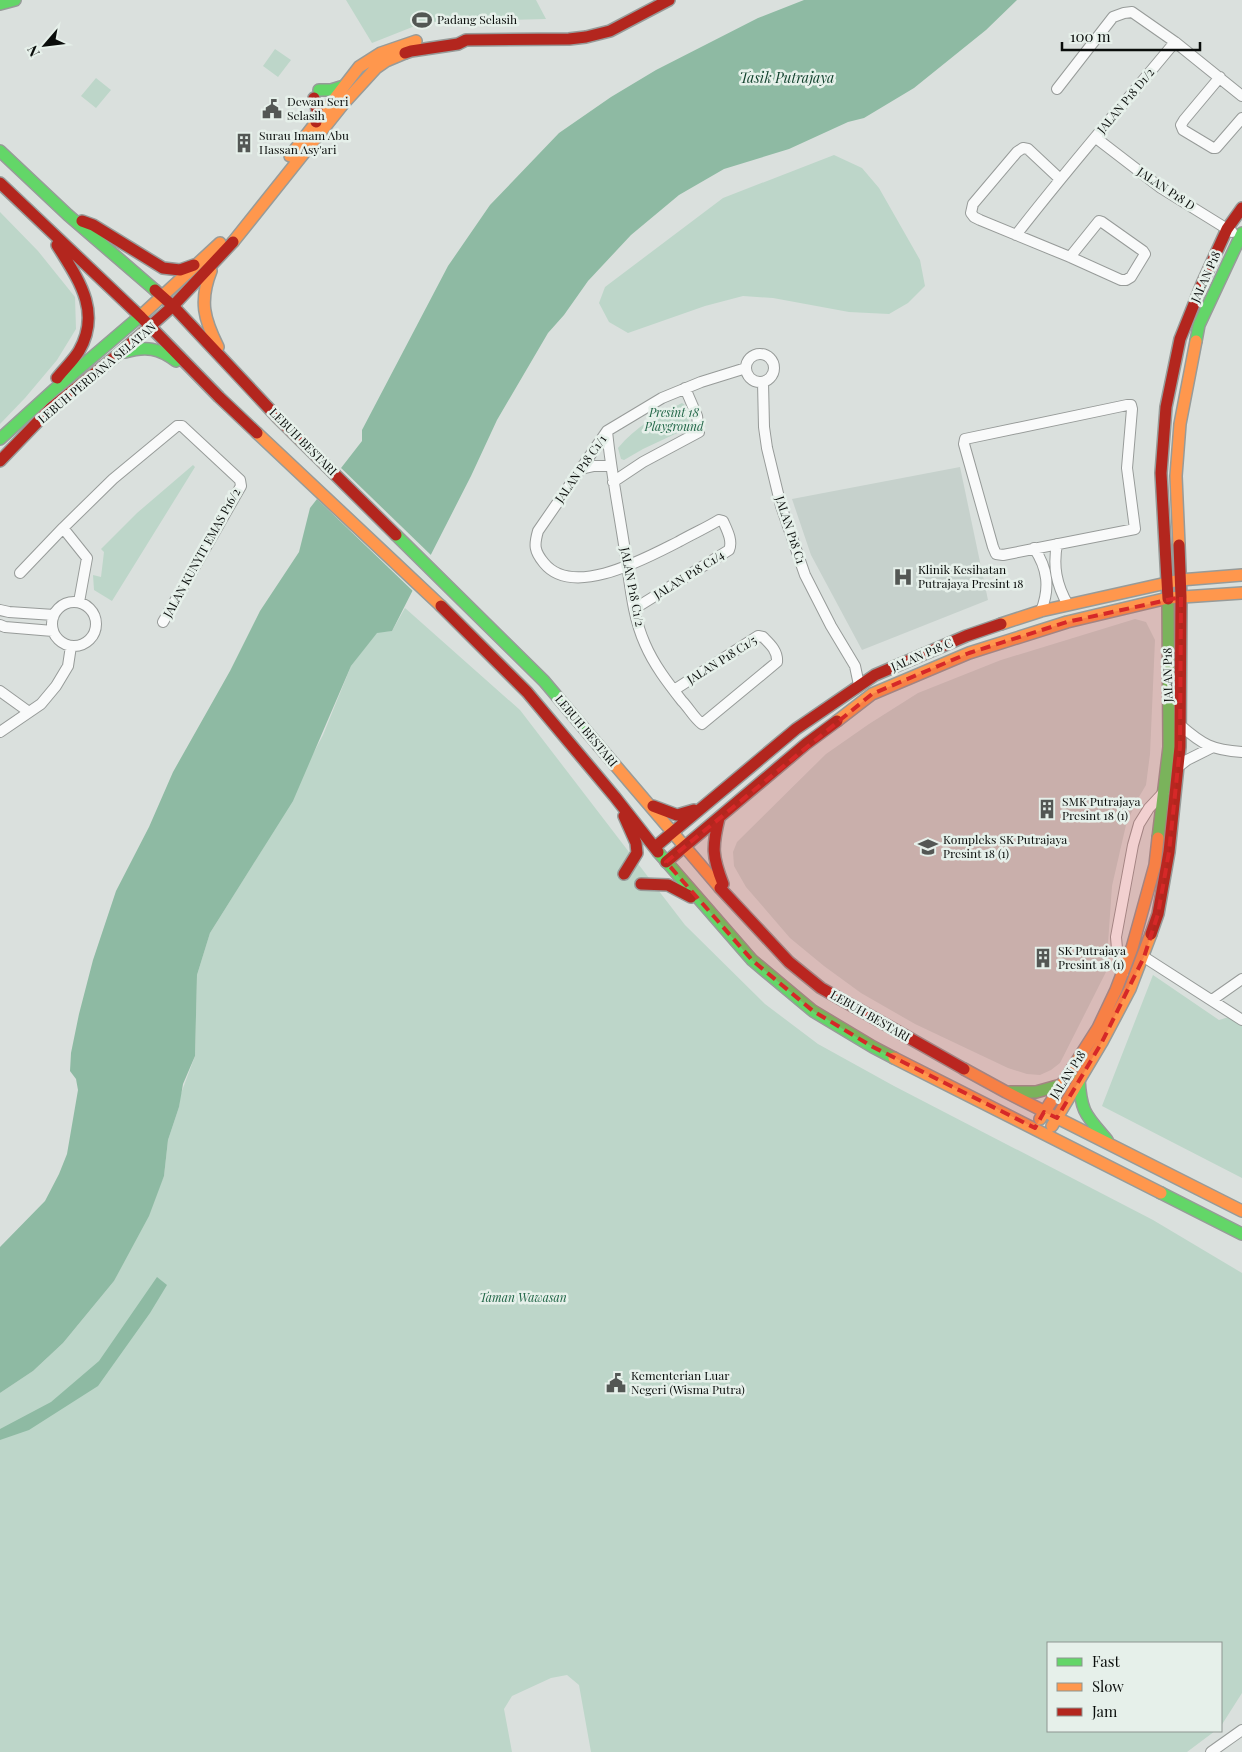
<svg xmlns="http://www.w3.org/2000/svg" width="1242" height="1752" font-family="'Playfair Display',serif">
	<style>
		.built { fill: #c6d1cc }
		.green { fill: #bdd6c9 }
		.water { fill: #8ebaa3 }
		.pier { fill: #dae0dd }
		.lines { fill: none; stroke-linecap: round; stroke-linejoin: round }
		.street-casing { stroke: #979b99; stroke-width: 12 }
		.fast-casing { stroke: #979b99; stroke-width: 14 }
		.slow-casing { stroke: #979b99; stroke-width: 14 }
		.jam-casing { stroke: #979b99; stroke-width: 14 }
		.street { stroke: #f9fafa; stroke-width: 10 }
		.fast { stroke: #63d668; stroke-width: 11 }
		.slow { stroke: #ff974d; stroke-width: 11 }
		.jam { stroke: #b3261e; stroke-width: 11 }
		.marked { fill: #d62828; fill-opacity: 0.2; stroke: #d62828; stroke-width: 4; stroke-dasharray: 10 6; stroke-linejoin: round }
		.labels { text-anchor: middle; stroke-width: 5; stroke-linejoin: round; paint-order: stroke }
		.poi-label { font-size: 12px; fill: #0a0d0b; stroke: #e6f0ea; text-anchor: start }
		.street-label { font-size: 12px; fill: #0a0d0b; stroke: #e6f0ea }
		.park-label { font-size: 12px; font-style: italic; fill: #216647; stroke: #e6f0ea }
		.water-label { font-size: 14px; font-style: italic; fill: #0e3f2a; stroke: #e6f0ea }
	</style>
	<rect width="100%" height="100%" fill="#dae0dd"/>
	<path class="built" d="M960,467l28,133 -126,50 -51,-95 -19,-56z
		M1135,619l11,3 9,18 -5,114 -4,31 -10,17 -10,23 -14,61 -6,86 -46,91 -9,7 -11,5 -13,-1 -19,-6 -93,-44 -54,-31 -37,-27 -34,-28 -44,-51 -12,-21 -1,-14 4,-10 89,-88 43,-30 49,-31 83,-33z"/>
	<path class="green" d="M346,0h190l10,19 -121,3 -53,21z
		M275,49l16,11 -13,17 -15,-11z
		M96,78l15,12 -15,18 -15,-12z
		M834,155l28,13 17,20 41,72 5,26 -17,17 -19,11 -40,-2 -76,-14 -30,-2 -38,10 -77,27 -19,-11 -10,-19 6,-16 118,-89z
		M0,212l38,39 37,46 1,32 -19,31 -32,38 -25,26z
		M682,403l4,3 4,21 -47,22 -19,11 -3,-1 -3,-11c18,-22 40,-33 64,-45z
		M193,465l2,2 -83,134 -18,-11 -1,-15 8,2 3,-25 -3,-3 36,-36z
		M405,608l115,102 165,215 80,79 53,40 76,42 259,134 89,53v420l-21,33v-83h-173v88h167l-28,21h-596l-12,-67 -12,-10 -16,3 -39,18 -8,13 8,43h-512v-359l33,-22 30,-28 51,-62 50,-105 4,-36 11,-33 1,-11 15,-40 2,-81 13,-42 52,-83 61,-115 28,-69 26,-34 15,-1z
		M1153,975l66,45 23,-7v165l-140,-72z"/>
	<path class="water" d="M804,0h213l-31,30 -72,58 -50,30 -16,4 -59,27 -65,20 -45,26 -48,40 -43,46 -24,34 -16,18 -51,87 -26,56 -79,155 -15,2 -26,33 -58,135 -83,132 -13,42 -2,81 -12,28 -4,23 -11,33 -4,36 -15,40 -35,65 -51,62 -30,28 -33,22v-146l45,-46 14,-27 8,-20 11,-64 -2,-11 -6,-8 1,-18 8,-39 14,-54 23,-69 33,-64 24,-55 57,-101 30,-60 39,-59 11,-44 52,-67v-11l86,-164 42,-61 69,-72 52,-36 45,-27 102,-52z
		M157,1277l10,8 -17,28 -52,73 -69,44 -29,10v-11l51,-27 48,-41z"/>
	<path class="pier" d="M339,466l94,91 -18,36 -100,-96z"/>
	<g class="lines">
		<defs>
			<path id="street" d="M1220,77l-36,43 -3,5 2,5 30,18h3l26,-30
				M1057,89l56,-72 11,-4 8,-1 43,30 67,54
				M1096,138l65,50 71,44
				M1060,179l-32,-30 -5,-1 -6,4 -44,52 -2,9 3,4 6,3 90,37 51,23h5l5,-3 14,-23 -2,-3 -41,-29 -3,-1 -29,36
				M1016,235c51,-66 106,-129 159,-193
				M746 368a14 14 0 1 1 28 0a14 14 0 1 1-28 0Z
				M763,382l1,45 3,21 14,58 24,69 26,51 24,40 4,19
				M1127,405h4l1,4 -5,59 8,61 -132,26 -7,-1 -3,-7 -29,-103 1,-5z
				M607,431c4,41 12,80 18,120 5,31 7,64 20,93 9,21 23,39 37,57 7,7 12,17 20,23l75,-62c1,-11 -7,-18 -14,-25l-5,-1 -84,54
				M581,469l13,-3h17
				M613,482l30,-20 56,-30 -2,-16 -12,-28
				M63,528l24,30 -8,44
				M1057,544c-4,22 -1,40 11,61
				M1034,548c14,21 16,40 7,63
				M20,573l43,-45 50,-49 64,-53h5l58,54 1,6 -78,136
				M52 624a22 22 0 1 1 44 0a22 22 0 1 1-44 0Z
				M634,609l95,-59c4,-9 -2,-20 -6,-29l-4,-1c-13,8 -27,14 -41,22 -32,16 -105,57 -134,21 -10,-12 -10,-18 -6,-32l69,-100 55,-33 39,-16 45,-14
				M0,610l9,2 45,3
				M0,625l5,2 48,4
				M0,691l29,21
				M1180,725c23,20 32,25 62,27
				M0,732l41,-28 15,-18 12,-20 3,-20
				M1178,767l9,-7 24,-12
				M1144,957l98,63
				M1123,973l-6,-24 -1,-12 17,-92 6,-21 10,-16 15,-16
				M1212,1000l30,-21
				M1211,1752l31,-22"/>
			<path id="fast" d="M0,4l15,-4
				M319,90h12l13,-4
				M0,151l68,64 87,75
				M1196,341l3,-16 43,-92
				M125,352c21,-6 34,-4 51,9
				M0,439l55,-50 90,-77
				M396,535l148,146 54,64
				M1158,838l11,-91 -1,-148
				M658,852l94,108 61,51 60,36 21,11
				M1079,1079c2,34 7,36 28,61
				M1010,1092h26l25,-7
				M1161,1193l81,41"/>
			<path id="slow" d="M290,156l69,-89 22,-14 35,-12
				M233,242l111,-139 32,-35 10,-7 19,-8
				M211,271c-12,30 -7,48 7,76
				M145,312l75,-69
				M257,433l184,173
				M1179,545l-3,-69 4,-52 16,-83
				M1001,624l40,-13 139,-31 62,-5
				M837,721l35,-27 97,-41 98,-31 101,-24 74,-5
				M598,745l122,143
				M894,1058l267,135
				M964,1069l42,23 236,119
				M1040,1119l58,-91 18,-38 16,-42 23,-83 3,-27
				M1052,1126l50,-84 28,-53 21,-55"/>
			<path id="jam" d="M405,53l6,-2 47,-7 8,-4 103,-1 17,-2 24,-6 59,-31
				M314,98l3,12 -1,12
				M0,183l141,134 78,80 38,36
				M82,221l11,4 70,43 17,2 14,-5
				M57,245c21,34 45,66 22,106 -6,10 -15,18 -22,27
				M155,290l18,16 104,111 119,118
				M0,461l51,-53 69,-55 53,-47 60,-64
				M1168,599l-7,-126 5,-66 14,-68 22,-55 25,-55 15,-21
				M441,606l86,86 88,105 43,55
				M653,806l24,9 17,-5
				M624,816l12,27 1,10 -13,21
				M719,818c-7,29 -7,38 4,66
				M655,847l141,-118 79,-54 91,-39 35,-12
				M666,862l140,-118 31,-23
				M641,884l27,1 23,12
				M720,888l69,74 32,26 143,81
				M1151,934l7,-20 11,-62 11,-105 1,-150 -2,-52"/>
		</defs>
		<use href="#street" class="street-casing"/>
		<use href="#fast" class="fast-casing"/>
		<use href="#slow" class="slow-casing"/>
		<use href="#jam" class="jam-casing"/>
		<use href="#street" class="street"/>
		<use href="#fast" class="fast"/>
		<use href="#slow" class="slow"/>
		<use href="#jam" class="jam"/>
	</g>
	<path class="marked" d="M1181,597l-1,150 -11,105 -11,62 -14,43 -42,85 -45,76 -13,-6 -9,16 -162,-81 -60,-36 -61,-51 -86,-98 206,-168 97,-41 98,-31z"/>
	<defs>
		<symbol id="stadium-bare" viewBox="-9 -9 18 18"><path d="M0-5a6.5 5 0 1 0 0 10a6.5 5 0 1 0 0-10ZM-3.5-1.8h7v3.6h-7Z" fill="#535754" stroke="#e6f0ea" stroke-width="2.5" paint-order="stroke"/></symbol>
		<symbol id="civic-bare" viewBox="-9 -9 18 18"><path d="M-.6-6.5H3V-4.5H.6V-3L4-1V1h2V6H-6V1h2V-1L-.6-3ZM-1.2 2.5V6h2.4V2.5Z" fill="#535754" stroke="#e6f0ea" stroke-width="2.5" paint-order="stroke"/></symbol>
		<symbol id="building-bare" viewBox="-9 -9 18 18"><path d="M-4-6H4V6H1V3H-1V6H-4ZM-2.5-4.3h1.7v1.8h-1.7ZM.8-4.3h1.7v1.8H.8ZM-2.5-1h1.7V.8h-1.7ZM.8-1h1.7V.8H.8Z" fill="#535754" stroke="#e6f0ea" stroke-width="2.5" paint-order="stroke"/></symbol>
		<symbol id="hospital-bare" viewBox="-9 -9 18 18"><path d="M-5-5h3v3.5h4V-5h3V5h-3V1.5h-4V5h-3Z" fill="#535754" stroke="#e6f0ea" stroke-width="2.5" paint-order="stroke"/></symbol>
		<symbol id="school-bare" viewBox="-9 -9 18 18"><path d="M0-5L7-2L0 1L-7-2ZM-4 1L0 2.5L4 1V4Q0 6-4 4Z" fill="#535754" stroke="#e6f0ea" stroke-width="2.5" paint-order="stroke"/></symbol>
	</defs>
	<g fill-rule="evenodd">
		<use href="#stadium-bare" x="408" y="6" width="28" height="28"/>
		<use href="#civic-bare" x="258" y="95" width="28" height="28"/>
		<use href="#building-bare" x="230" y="129" width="28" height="28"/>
		<use href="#hospital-bare" x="889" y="563" width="28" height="28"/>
		<use href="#building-bare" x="1033" y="795" width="28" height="28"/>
		<use href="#school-bare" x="914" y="833" width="28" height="28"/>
		<use href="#building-bare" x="1029" y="944" width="28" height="28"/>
		<use href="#civic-bare" x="602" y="1369" width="28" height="28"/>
	</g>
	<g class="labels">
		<g class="poi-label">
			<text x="437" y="24">Padang Selasih</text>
			<text x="287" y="106">Dewan Seri<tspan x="287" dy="14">Selasih</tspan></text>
			<text x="259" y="140">Surau Imam Abu<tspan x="259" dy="14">Hassan Asy'ari</tspan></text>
			<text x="918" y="574">Klinik Kesihatan<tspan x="918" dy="14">Putrajaya Presint 18</tspan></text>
			<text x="1062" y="806">SMK Putrajaya<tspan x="1062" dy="14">Presint 18 (1)</tspan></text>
			<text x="943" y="844">Kompleks SK Putrajaya<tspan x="943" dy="14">Presint 18 (1)</tspan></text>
			<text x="1058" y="955">SK Putrajaya<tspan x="1058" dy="14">Presint 18 (1)</tspan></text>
			<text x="631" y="1380">Kementerian Luar<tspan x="631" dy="14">Negeri (Wisma Putra)</tspan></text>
		</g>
		<g class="street-label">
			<text transform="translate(1126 101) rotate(-50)" y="4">JALAN P18 D1/2</text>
			<text transform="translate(1166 189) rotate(34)" y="4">JALAN P18 D</text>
			<text transform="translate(1206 277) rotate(-66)" y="4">JALAN P18</text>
			<text transform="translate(97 373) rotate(-40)" y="4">LEBUH PERDANA SELATAN</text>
			<text transform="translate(303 442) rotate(45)" y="4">LEBUH BESTARI</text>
			<text transform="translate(581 469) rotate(-55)" y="4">JALAN P18 C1/1</text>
			<text transform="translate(790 530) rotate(72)" y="4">JALAN P18 C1</text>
			<text transform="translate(202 553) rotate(-61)" y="4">JALAN KUNYIT EMAS P16/2</text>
			<text transform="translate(689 575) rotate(-32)" y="4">JALAN P18 C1/4</text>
			<text transform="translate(632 587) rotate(79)" y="4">JALAN P18 C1/2</text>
			<text transform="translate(922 655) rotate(-23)" y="4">JALAN P18 C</text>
			<text transform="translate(722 660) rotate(-32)" y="4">JALAN P18 C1/5</text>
			<text transform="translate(1168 675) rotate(-91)" y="4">JALAN P18</text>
			<text transform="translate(586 731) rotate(50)" y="4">LEBUH BESTARI</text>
			<text transform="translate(870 1016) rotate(30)" y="4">LEBUH BESTARI</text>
			<text transform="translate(1068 1075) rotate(-57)" y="4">JALAN P18</text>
		</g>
		<g class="park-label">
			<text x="674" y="417">Presint 18<tspan x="674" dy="14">Playground</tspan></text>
			<text x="523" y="1302">Taman Wawasan</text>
		</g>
		<g class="water-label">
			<text x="787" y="83">Tasik Putrajaya</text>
		</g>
	</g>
	<rect x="1047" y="1642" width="175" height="90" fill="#e6f0ea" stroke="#8e9591"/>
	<rect x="1057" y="1658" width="25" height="8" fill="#63d668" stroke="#8e9591"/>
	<text x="1092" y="1667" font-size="15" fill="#0a0d0b">Fast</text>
	<rect x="1057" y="1683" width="25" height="8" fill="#ff974d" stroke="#8e9591"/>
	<text x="1092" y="1692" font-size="15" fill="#0a0d0b">Slow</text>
	<rect x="1057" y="1708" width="25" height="8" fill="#b3261e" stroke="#8e9591"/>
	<text x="1092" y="1717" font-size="15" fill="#0a0d0b">Jam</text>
	<g transform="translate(45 45) rotate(242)" stroke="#e6f0ea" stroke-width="4" paint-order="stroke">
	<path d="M0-4L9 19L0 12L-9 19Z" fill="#0a0d0b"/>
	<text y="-8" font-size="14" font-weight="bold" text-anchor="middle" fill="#0a0d0b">N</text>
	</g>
	<path d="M1062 42v8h138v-8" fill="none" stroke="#0a0d0b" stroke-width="2.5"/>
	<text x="1070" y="42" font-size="15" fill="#0a0d0b" stroke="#e6f0ea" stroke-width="4" paint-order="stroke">100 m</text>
</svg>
